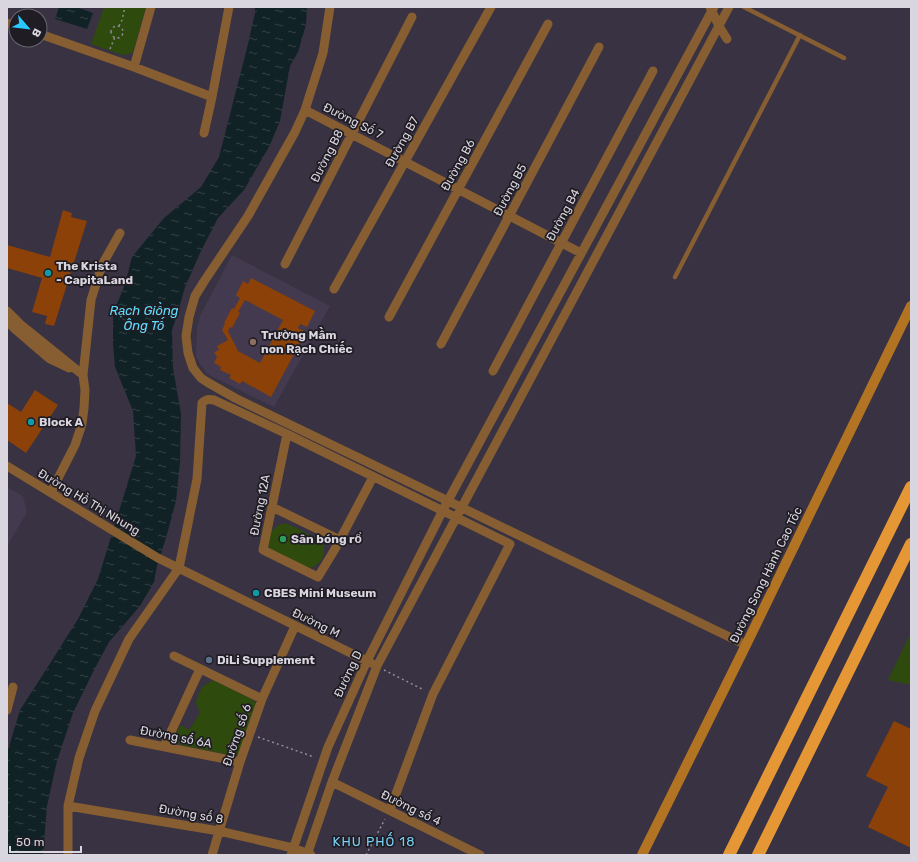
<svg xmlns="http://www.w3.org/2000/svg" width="918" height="862" font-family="Rubik,sans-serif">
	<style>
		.built { fill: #433a4f }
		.green { fill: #2e4a0d }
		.water { fill: url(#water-ripples) }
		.building { fill: #8b4108; fill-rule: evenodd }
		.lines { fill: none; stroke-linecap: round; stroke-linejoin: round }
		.path { stroke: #918b98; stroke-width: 1.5; stroke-dasharray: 2 3; stroke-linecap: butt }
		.lane { stroke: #865e31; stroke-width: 4.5 }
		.street { stroke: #865e31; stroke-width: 9 }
		.secondary { stroke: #b27322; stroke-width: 10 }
		.highway { stroke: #e59735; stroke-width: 12 }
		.culture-dot { fill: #0f9aa8; stroke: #1f1c23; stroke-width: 1.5 }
		.education-dot { fill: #8d6e63; stroke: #1f1c23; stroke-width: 1.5 }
		.leisure-dot { fill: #2e9e5b; stroke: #1f1c23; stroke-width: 1.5 }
		.service-dot { fill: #5c6f8a; stroke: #1f1c23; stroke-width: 1.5 }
		.labels { text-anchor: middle; stroke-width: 3.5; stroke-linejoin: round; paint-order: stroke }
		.street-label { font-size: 12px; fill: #dad6e0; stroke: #1f1c23 }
		.poi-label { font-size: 12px; font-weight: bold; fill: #dad6e0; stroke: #1f1c23; text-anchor: start }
		.water-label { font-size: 13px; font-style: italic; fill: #62dffe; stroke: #1f1c23 }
		.neighbourhood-label { font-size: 13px; letter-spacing: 1px; fill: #77cff4; stroke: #1f1c23 }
	</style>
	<defs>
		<pattern id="water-ripples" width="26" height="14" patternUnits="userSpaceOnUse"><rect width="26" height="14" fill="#112226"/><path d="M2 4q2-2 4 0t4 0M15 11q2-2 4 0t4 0" fill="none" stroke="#334145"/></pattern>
	</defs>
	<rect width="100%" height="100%" fill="#393242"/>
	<path class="built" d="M232,255l98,51 -56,101 -67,-33 -7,-10 -4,-7 1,-29 3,-12z
		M7,487l16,9 4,16 -20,34z"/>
	<path class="green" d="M104,7h42l-13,45 -4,2 -7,1 -31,-11z
		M281,524c2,0 4,-1 6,0 2,0 32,15 34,17 6,6 3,20 -5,24 -3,3 -7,3 -12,3l-33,-17c-7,-12 -2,-21 10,-27z
		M911,632v53l-23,-5z
		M213,680l39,19 3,4v3l-16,49 -4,1 -54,-11c-11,-6 -5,-12 0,-20l8,5 11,-17 -4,-10 1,-5 5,-11z"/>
	<path class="water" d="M59,7h17l17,6 -6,16 -32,-10z
		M255,7h52l-1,18 -8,27 -8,14 -10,55 -10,24 -26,45 -26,28 -17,33 -16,36 -7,25 -6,18 1,38 8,46 -1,48 -4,39 -10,37 -9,28 -3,16 -14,24 -31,36 -16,30 -20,41 -16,48 -10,45 -4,49h-36v-102l13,-43 29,-45 29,-46 20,-40 38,-123 -3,-45 -18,-44 -2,-23v-30l12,-30 7,-27 32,-39 37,-31 18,-30 28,-109 8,-35z"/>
	<path class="building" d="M63,210l9,3 -1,4 16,4 -33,105 -9,-2 2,-8 -15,-4 10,-34 -35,-10v-23l43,12z
		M251,278l64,33 -8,16 -7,-3 -2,4 8,4 -35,65 -29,-16 -2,3 -11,-6 2,-3 -11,-5 1,-3 -7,-4 3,-6 -3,-5 5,-2 -2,-4 11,-6 -6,-10 3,-6 -1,-1 8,-15 2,1 6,-11 -4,-3 7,-14 5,3zM245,300l38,20 -23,43 -22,-12 -10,-20 2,-4 2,1 8,-15 -2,-1z
		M35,390l23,15 -32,48 -19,-13v-37l14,9z
		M894,721l17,8v119l-43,-21 20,-40 -22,-11z"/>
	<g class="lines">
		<path class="path" d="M111 32a6 6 0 1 1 12 0a6 6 0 1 1-12 0Z
			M119,26l3,-6 3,-13
			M110,49l5,-12
			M384,670l40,20
			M258,737l56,20
			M366,855l19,-36"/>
		<path class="lane" d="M744,7l100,51
			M675,277l125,-242"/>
		<path class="street" d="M330,7l-7,46 -18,57 -10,22 -47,84 -43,64 -10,16 -6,21 -3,19 2,17 5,15 8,10 6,4 28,16 511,247
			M710,7l9,19 8,13
			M7,23l9,3
			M40,34l94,33 17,-60
			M134,67l78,30
			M305,110l276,143
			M204,133l8,-36 17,-90
			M285,264l127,-247
			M334,289l157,-282
			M7,311l13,13 63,51
			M389,317l159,-293
			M7,321l8,8 35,30 19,9
			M441,344l158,-297
			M493,371l160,-300
			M287,434l-24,116 55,27 17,-28 38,-72
			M7,466l151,92 213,105
			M51,492l24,-47 7,-21 2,-16 1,-18 -2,-15 8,-75 11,-35 18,-32
			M272,507l68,33
			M174,656l88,43
			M7,710l6,-23
			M130,740l110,22
			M164,747l36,-78
			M332,782l148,73
			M68,806l151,25 74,17 18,7
			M68,855v-49l11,-48 16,-47 34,-72 50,-71 18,-89 5,-76c4,-4 7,-4 12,-3l73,34 223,110 -77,150 -43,116
			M212,855l28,-93 22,-63 33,-73
			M291,855l37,-108 39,-86 76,-151 271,-503
			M307,855l25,-73 45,-116 352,-659"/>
		<path class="secondary" d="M642,855l104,-210 165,-339"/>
		<path class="highway" d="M729,855l182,-368
			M758,855l153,-311"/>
	</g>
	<g class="culture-dot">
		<circle cx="48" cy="273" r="4"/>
		<circle cx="31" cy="422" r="4"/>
		<circle cx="256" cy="593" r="4"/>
	</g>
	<circle class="education-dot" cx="253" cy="342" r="4"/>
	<circle class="leisure-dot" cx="283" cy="539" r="4"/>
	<circle class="service-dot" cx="209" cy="660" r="4"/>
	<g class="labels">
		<g class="street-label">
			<text transform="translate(353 121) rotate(27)" y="4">Đường Số 7</text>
			<text transform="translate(402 142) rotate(-61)" y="4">Đường B7</text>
			<text transform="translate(327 156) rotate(-63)" y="4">Đường B8</text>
			<text transform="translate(458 165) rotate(-61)" y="4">Đường B6</text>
			<text transform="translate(510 190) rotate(-62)" y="4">Đường B5</text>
			<text transform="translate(563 215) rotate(-62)" y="4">Đường B4</text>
			<text transform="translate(89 502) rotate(31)" y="4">Đường Hồ Thị Nhung</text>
			<text transform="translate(260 505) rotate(-79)" y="4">Đường 12A</text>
			<text transform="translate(766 575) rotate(-64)" y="4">Đường Song Hành Cao Tốc</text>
			<text transform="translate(316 623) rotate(26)" y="4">Đường M</text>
			<text transform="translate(348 674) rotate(-65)" y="4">Đường D</text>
			<text transform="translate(237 735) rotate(-71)" y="4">Đường số 6</text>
			<text transform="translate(176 737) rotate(11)" y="4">Đường số 6A</text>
			<text transform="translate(411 808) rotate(26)" y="4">Đường số 4</text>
			<text transform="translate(191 814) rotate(10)" y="4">Đường số 8</text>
		</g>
		<g class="poi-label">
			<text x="56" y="270">The Krista<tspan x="56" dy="14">- CapitaLand</tspan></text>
			<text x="261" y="339">Trường Mầm<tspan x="261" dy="14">non Rạch Chiếc</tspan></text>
			<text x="39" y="426">Block A</text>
			<text x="291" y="543">Sân bóng rổ</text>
			<text x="264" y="597">CBES Mini Museum</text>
			<text x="217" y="664">DiLi Supplement</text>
		</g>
		<g class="water-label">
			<text x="144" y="315">Rạch Giồng<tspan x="144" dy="15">Ông Tố</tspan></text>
		</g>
		<g class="neighbourhood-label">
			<text x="374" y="846">KHU PHỐ 18</text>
		</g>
	</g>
	<rect width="918" height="862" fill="none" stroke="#dad6e0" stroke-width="16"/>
	<g transform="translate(28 28) rotate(118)"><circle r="19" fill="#1f1c23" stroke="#6a666f"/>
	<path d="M0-3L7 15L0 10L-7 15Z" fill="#29c8ff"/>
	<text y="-6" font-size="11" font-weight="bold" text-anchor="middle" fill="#dad6e0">B</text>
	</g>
	<path d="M10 846v6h71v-6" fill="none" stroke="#dad6e0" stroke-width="2"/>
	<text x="16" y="846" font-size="12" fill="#dad6e0" stroke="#1f1c23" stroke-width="3" paint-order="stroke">50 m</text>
</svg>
